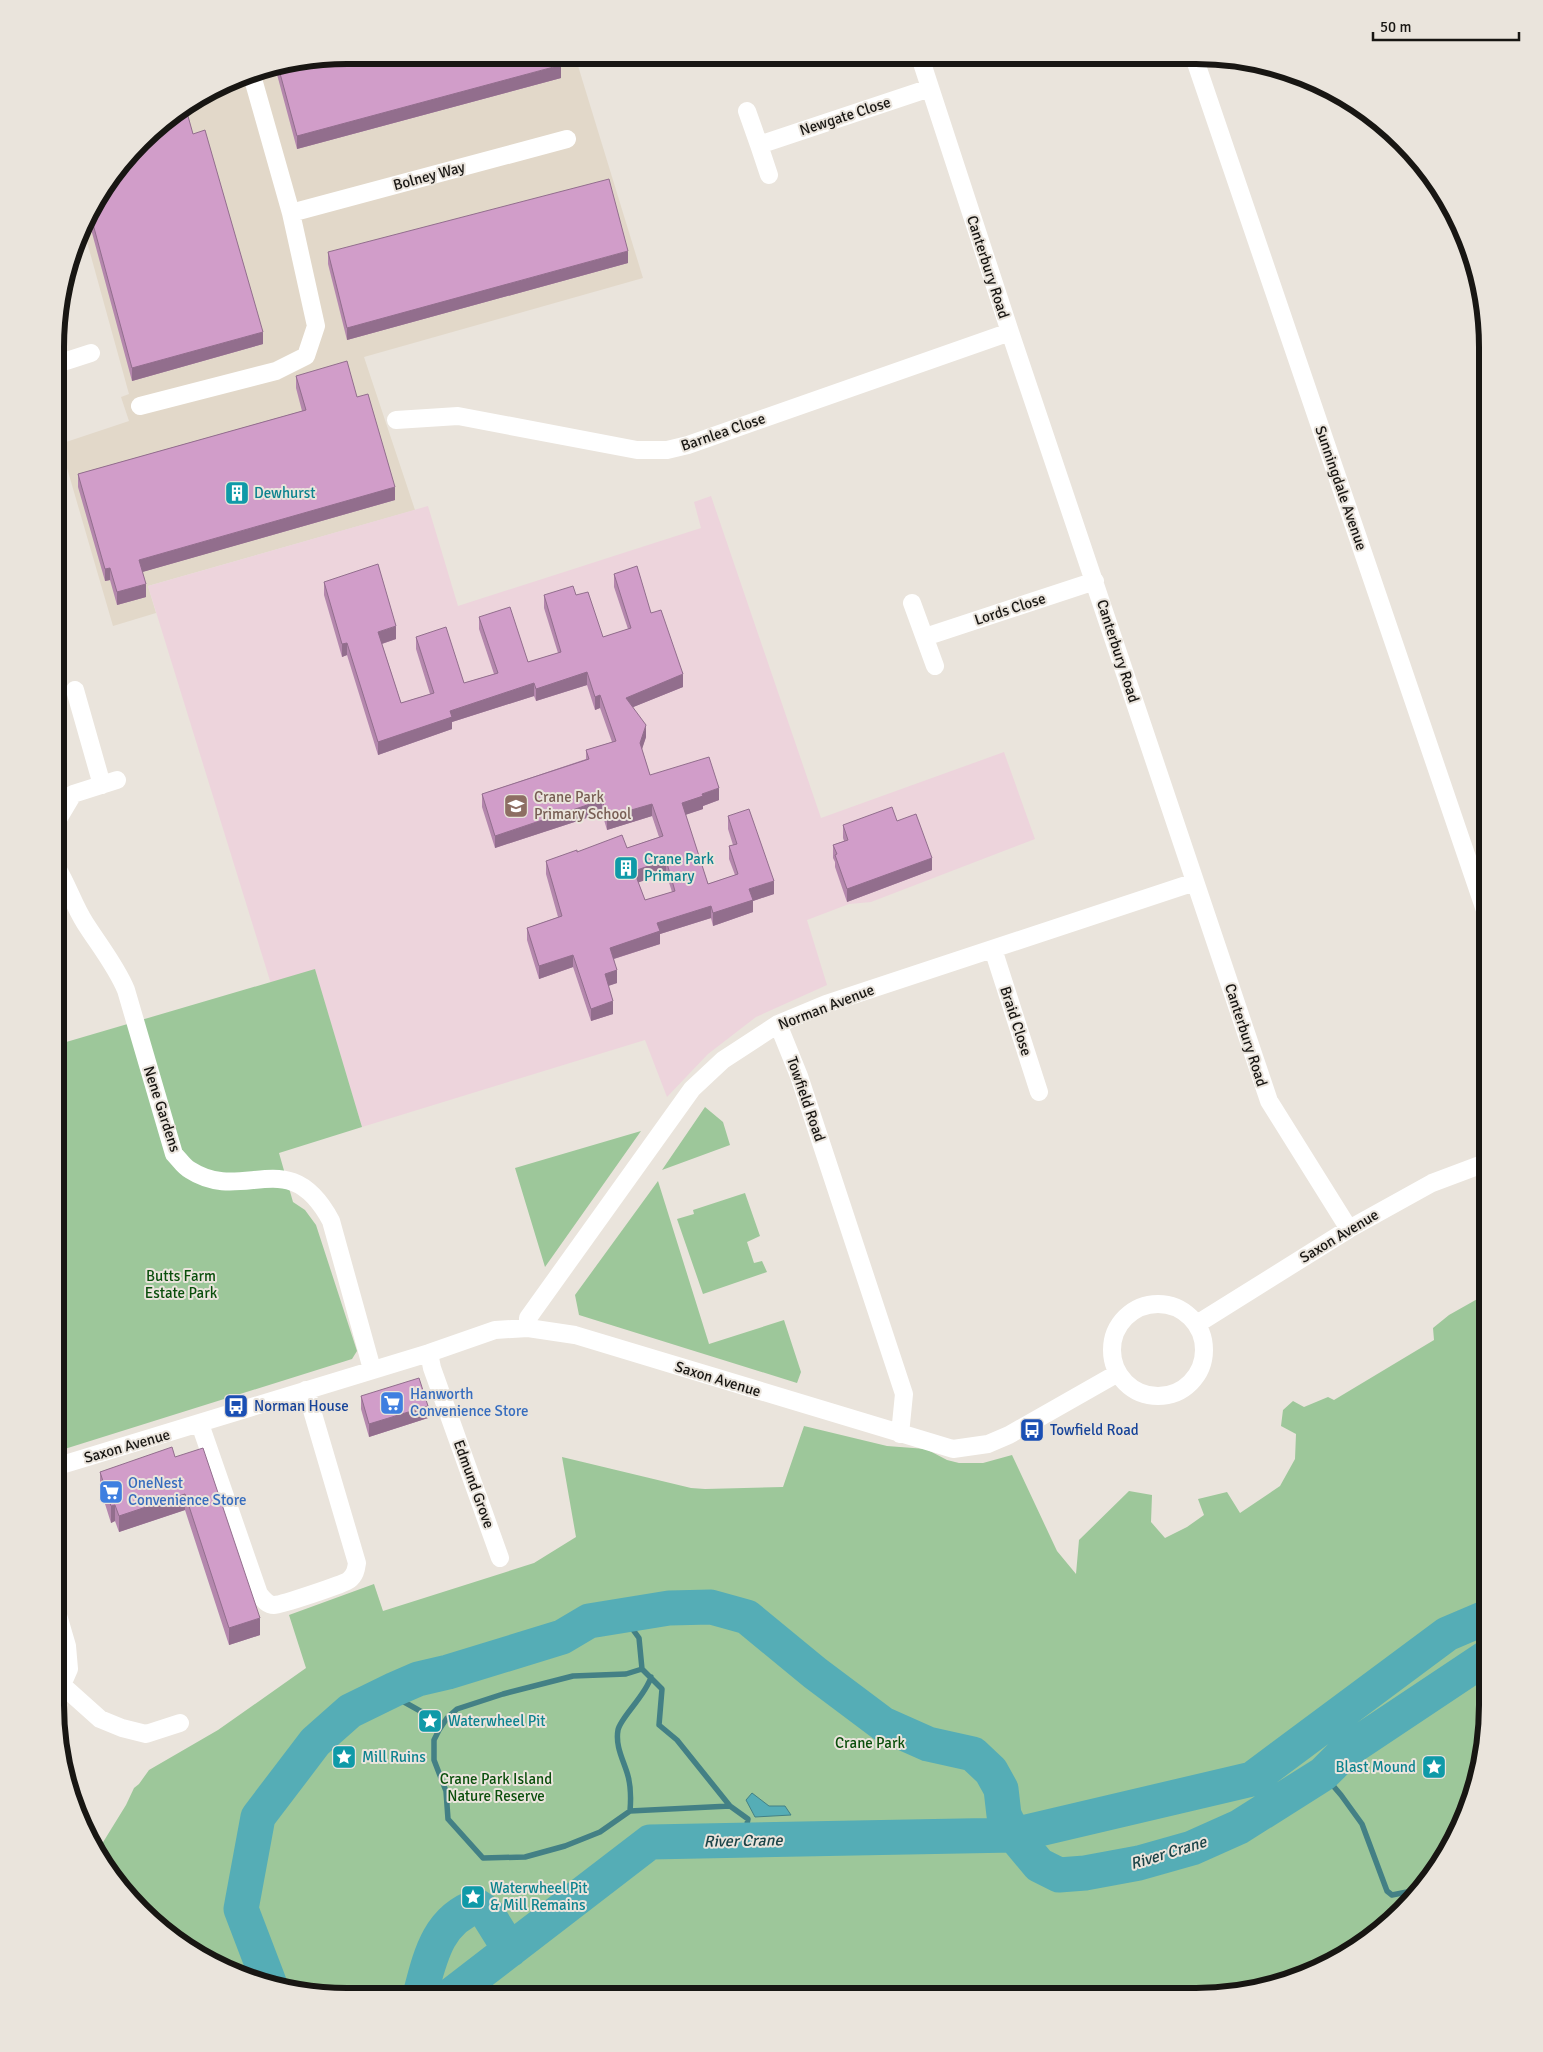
<svg xmlns="http://www.w3.org/2000/svg" width="1543" height="2052" font-family="Signika,sans-serif">
	<style>
		.built { fill: #e2d8c9 }
		.education { fill: #edd4dc }
		.green { fill: #9dc79a }
		.water { fill: #55adb6; stroke: #438085 }
		.lines { fill: none; stroke-linecap: round; stroke-linejoin: round }
		.stream { stroke: #438085; stroke-width: 5.5 }
		.river { stroke: #55adb6; stroke-width: 35 }
		.minor { stroke: #fff; stroke-width: 18 }
		.wall { fill: #b487ad; fill-rule: evenodd }
		.shaded-wall { fill: #926e8d }
		.building { fill: #d19dc9; stroke: #926e8d; fill-rule: evenodd }
		.labels { text-anchor: middle; stroke-width: 4; stroke-linejoin: round; paint-order: stroke }
		.street-label { font-size: 15px; fill: #181613; stroke: #eae4dc }
		.culture-label { font-size: 15px; fill: #0d838f; stroke: #eae4dc; text-anchor: start }
		.education-label { font-size: 15px; fill: #785e54; stroke: #eae4dc; text-anchor: start }
		.park-label { font-size: 15px; fill: #0a4e0c; stroke: #eae4dc }
		.shop-label { font-size: 15px; fill: #366cbe; stroke: #eae4dc; text-anchor: start }
		.transit-label { font-size: 15px; fill: #164399; stroke: #eae4dc; text-anchor: start }
		.water-label { font-size: 16px; font-style: italic; fill: #1a4347; stroke: #eae4dc }
		.rim { fill: none; stroke: #181613; stroke-width: 6 }
	</style>
	<rect width="100%" height="100%" fill="#eae4dc"/>
	<path class="built" d="M347,55l228,1 68,222 -279,79 51,153 -267,76 8,27 -43,13 -53,-182 69,-23 -8,-24 8,-3 -45,-163 10,-30 61,-74 98,-56z"/>
	<path class="education" d="M711,496l110,322 183,-66 31,87 -164,63 -22,2 -42,16 20,65 -71,32 -48,37 -41,43 -22,-57 -283,87 -47,-157 -44,14 -123,-398 280,-80 30,100 243,-78 -7,-26z"/>
	<path class="green" d="M315,969l47,158 -83,26 14,49 12,8 11,15 41,126 -5,8 -297,93 1,-407z
		M705,1107l18,15 7,23 -68,25z
		M641,1131l-96,136 -30,-99z
		M658,1181l51,163 75,-24 17,52 -4,11 -218,-68 -4,-20z
		M745,1193l15,43 -13,6 7,21 8,-2 5,11 -64,22 -26,-75 17,-5 -1,-4z
		M1488,1293l-1,432 -14,74 -34,68 -50,57 -64,43 -54,20 -75,10 -887,-2 -56,-14 -69,-33 -56,-50 -31,-46 29,-47 8,-17 5,-4 10,-14 69,-40 88,-62 -17,-53 85,-31 9,27 151,-48 42,-26 -14,-80 129,31 14,1 78,-2 21,-61 83,20 39,3 21,11 12,3h24l29,-8 45,96 19,23 3,-34 50,-49 23,4 -1,27 14,16 22,-11 17,-12 -6,-16 29,-7 13,21 40,-27 15,-27 1,-25 -15,-8 2,-16 10,-9 11,6 24,-10 6,3 100,-60 -1,-12 16,-13z"/>
	<path class="water" d="M752,1793l17,13h16l6,9 -36,2 -9,-17z"/>
	<g class="lines">
		<path class="stream" d="M623,1616l16,22 3,31 20,20 -3,36 18,15 53,66 18,13 -2,10
			M388,1693l34,19 17,18 -5,10v20l12,31 2,28 35,39 42,-1 40,-11 35,-14 30,-21 100,-5
			M439,1730l8,-12 10,-9 46,-15 70,-18 53,-2 16,-5
			M1323,1774l18,21 21,29 25,67 5,4 15,-3 17,-8
			M630,1811c1,-12 1,-24 -2,-35 -4,-15 -13,-29 -10,-46 2,-12 28,-35 33,-53"/>
		<path class="river" d="M270,1985l-29,-76 17,-92 57,-75 35,-31 45,-22 23,-10 30,-7 114,-35 27,-16 80,-13 42,-1 36,10 68,56 68,51 45,20 45,10 18,17 10,18 3,26 10,20 25,30 20,10 26,-2 54,-10 53,-15 47,-21 84,-53 23,-23 141,-94
			M420,1995c10,-37 17,-75 57,-89l10,7 23,37
			M451,1995l199,-153 364,-7 238,-56 195,-145 40,-17"/>
		<path class="minor" d="M920,57l90,275 259,769 80,128
			M1194,57l294,862
			M747,111l12,34
			M769,175l-10,-30 171,-57
			M291,213l276,-74
			M57,364l34,-11
			M140,406l136,-35 30,-15 10,-30 -25,-113 -40,-141
			M396,420l62,-4 179,34h30l21,-5 322,-113
			M912,603l23,63
			M925,637l170,-56
			M75,690l27,95
			M57,821l16,-27 44,-14
			M57,868c11,18 17,38 28,55 14,22 31,43 41,67l48,164c5,5 10,13 16,16 54,35 99,-28 141,51l41,148
			M993,949l46,143
			M778,1024l21,52 105,318 -4,40
			M1112 1350a46 46 0 1 1 92 0a46 46 0 1 1-92 0Z
			M1197,1324l152,-95 83,-46 56,-21
			M528,1328v-10l164,-229 31,-29 55,-36 48,-20 369,-122
			M429,1353l3,15 68,190
			M200,1424l59,170c4,5 8,11 15,11 7,0 70,-21 75,-25 6,-5 7,-10 8,-17l-51,-173
			M55,1467l374,-114 66,-23 33,-2 47,7 378,114 35,-5 21,-9 109,-62
			M62,1685l38,34 22,9 24,6 34,-11
			M55,1688l7,-3 7,-16 -2,-23 -12,-41"/>
	</g>
	<path class="wall" d="M347,55l214,23 -264,71 -22,-82z
		M193,134l70,210 -131,37 -44,-163 6,-17z
		M328,252l300,11 -281,77 -19,-76z
		M296,376l61,21 38,103 -253,72 4,25 -29,8 -7,-25 -5,1 -27,-94v-13l224,-63 -6,-23z
		M614,574l37,39 32,74 -50,20 13,30 -4,12 8,26 69,25 -16,6v3l-18,6 23,69 27,-9 -6,-16v-13l4,-1 -5,-16v-13l46,78 -21,7v11l-40,14 -2,-8 -51,16v10l-46,15 3,24 -9,3 5,28 -22,7 -18,-54 -34,12 -12,-39v-12l31,-11 -12,-43v-13l31,-9 50,-4 32,-11 -7,-21 -45,14 -5,-17 -107,35 -13,-41v-13l104,-35v-9l26,-8 -12,-34 -5,2 -8,-25 -51,16 -2,-5 -82,26v7l-74,26 -31,-100 -5,2 -18,-62v-13l72,57 -14,5 19,59 29,-9 -14,-45v-12l48,46 30,-9 -15,-45v-12l49,45 30,-9 -14,-45v-13h32l27,42 25,-8 -14,-42zM666,873l6,19 -27,8 -7,-18z
		M897,821l35,49 -85,32 -12,-35v-5l-2,-4v-13l11,-4 -1,-3v-13z
		M361,1396l67,22 -59,19 -8,-28z
		M175,1457l85,178 -31,10 -44,-135 -66,22 -4,-11 -4,2 -11,-35v-16z"/>
	<path class="shaded-wall" d="M561,65v13l-264,71v-13z
		M628,251v12l-281,77v-12z
		M263,332v12l-131,37v-13z
		M395,487v13l-256,73v-13z
		M110,568v12l-5,1v-12z
		M146,584v13l-29,8v-13z
		M396,626v13l-18,6v-13z
		M347,643v12l-5,2v-13z
		M587,672v13l-51,16v-12z
		M683,674v13l-57,23v-12z
		M534,683v13l-82,26v7l-74,26v-13l72,-31z
		M600,695v13l-5,2v-13z
		M646,725v12l-6,18v-12z
		M719,788v12l-16,6v3l-21,7v-13l20,-9z
		M602,800v13l-107,35v-12z
		M652,804v12l-45,14v-13z
		M932,858v12l-85,32v-13z
		M666,860v13l-32,11v-13z
		M774,881v13l-21,7v11l-40,14v-13l36,-24z
		M711,906v12l-51,16v10l-50,16v-12l47,-25z
		M573,955v12l-34,12v-13z
		M617,970v13l-12,4v-13z
		M613,1001v13l-22,7v-12z
		M428,1406v12l-59,19v-13z
		M185,1494v16l-66,22v-16z
		M115,1505v16l-4,2v-17z
		M260,1618v17l-31,10v-17z"/>
	<path class="building" d="M347,55l212,1 2,9 -264,71 -19,-70z
		M186,109l7,25 12,-4 58,202 -131,36 -42,-155 4,-12 61,-74z
		M609,179l19,72 -281,77 -19,-76z
		M347,361l10,36 11,-3 27,93 -256,73 7,24 -29,8 -7,-24 -5,1 -27,-95 228,-64 -10,-34z
		M378,564l18,62 -18,6 23,71 33,-10 -18,-56 30,-10 18,56 34,-10 -19,-56 31,-10 18,55 33,-10 -17,-57 29,-9 3,9 12,-3 15,45 28,-9 -17,-54 23,-8 14,47 10,-3 22,64 -57,24 20,27 -6,18 10,32 59,-18 10,31 -17,6 1,2 -21,7 26,81 30,-10 -9,-28 8,-2 -9,-28 21,-7 25,72 -25,8 4,11 -40,13 -2,-7 -54,17 3,8 -50,17 7,22 -12,4 8,27 -22,8 -18,-54 -34,11 -12,-38 35,-12 -16,-55 31,-11v2l45,-17 5,13 36,-12 -11,-32 -45,13 -5,-17 -107,36 -13,-42 107,-35 -3,-9 30,-9 -16,-46 -5,2 -8,-25 -51,17 -2,-6 -84,28 2,6 -74,25 -31,-99 -5,1 -18,-62zM666,860l9,31 -30,9 -11,-29z
		M892,807l5,14 19,-7 16,44 -85,31 -12,-34 2,-1 -4,-9 15,-5 -5,-15z
		M419,1378l9,28 -59,18 -8,-28z
		M172,1447l3,10 28,-9 57,170 -31,10 -44,-134 -66,22 -4,-11 -4,1 -11,-34z"/>
	<defs>
		<symbol id="building-square" viewBox="-11 -11 22 22"><rect x="-9" y="-9" width="18" height="18" rx="4" fill="#0f9aa8" stroke="#eae4dc"/><path d="M-4-6H4V6H1V3H-1V6H-4ZM-2.5-4.3h1.7v1.8h-1.7ZM.8-4.3h1.7v1.8H.8ZM-2.5-1h1.7V.8h-1.7ZM.8-1h1.7V.8H.8Z" fill="#fff"/></symbol>
		<symbol id="school-square" viewBox="-11 -11 22 22"><rect x="-9" y="-9" width="18" height="18" rx="4" fill="#8d6e63" stroke="#eae4dc"/><path d="M0-5L7-2L0 1L-7-2ZM-4 1L0 2.5L4 1V4Q0 6-4 4Z" fill="#fff"/></symbol>
		<symbol id="supermarket-square" viewBox="-11 -11 22 22"><rect x="-9" y="-9" width="18" height="18" rx="4" fill="#3f7fe0" stroke="#eae4dc"/><path d="M-6-5.5h2.5l.6 2H6L4.5 2H-2.5L-4.4-4H-6ZM-1.5 3.2a1.3 1.3 0 1 0 .1 0ZM3 3.2a1.3 1.3 0 1 0 .1 0Z" fill="#fff"/></symbol>
		<symbol id="bus-square" viewBox="-11 -11 22 22"><rect x="-9" y="-9" width="18" height="18" rx="4" fill="#1a4fb4" stroke="#eae4dc"/><path d="M-5-6H5V4H4V6H2V4H-2V6H-4V4H-5ZM-3.5-4V0h7V-4ZM-3.5 1.2v1.5H-2V1.2ZM2 1.2v1.5H3.5V1.2Z" fill="#fff"/></symbol>
		<symbol id="sight-square" viewBox="-11 -11 22 22"><rect x="-9" y="-9" width="18" height="18" rx="4" fill="#0f9aa8" stroke="#eae4dc"/><path d="M0-6L1.8-2.2L6-1.7L2.9 1.2L3.7 5.4L0 3.3L-3.7 5.4L-2.9 1.2L-6-1.7L-1.8-2.2Z" fill="#fff"/></symbol>
	</defs>
	<g fill-rule="evenodd">
		<use href="#building-square" x="223" y="479" width="28" height="28"/>
		<use href="#school-square" x="502" y="792" width="28" height="28"/>
		<use href="#building-square" x="612" y="854" width="28" height="28"/>
		<use href="#supermarket-square" x="378" y="1389" width="28" height="28"/>
		<use href="#bus-square" x="222" y="1392" width="28" height="28"/>
		<use href="#bus-square" x="1018" y="1416" width="28" height="28"/>
		<use href="#supermarket-square" x="97" y="1478" width="28" height="28"/>
		<use href="#sight-square" x="416" y="1707" width="28" height="28"/>
		<use href="#sight-square" x="330" y="1743" width="28" height="28"/>
		<use href="#sight-square" x="1420" y="1753" width="28" height="28"/>
		<use href="#sight-square" x="459" y="1883" width="28" height="28"/>
	</g>
	<g class="labels">
		<g class="street-label">
			<text transform="translate(845 116) rotate(-18)" y="5">Newgate Close</text>
			<text transform="translate(429 176) rotate(-15)" y="5">Bolney Way</text>
			<text transform="translate(988 267) rotate(72)" y="5">Canterbury Road</text>
			<text transform="translate(723 432) rotate(-19)" y="5">Barnlea Close</text>
			<text transform="translate(1341 488) rotate(71)" y="5">Sunningdale Avenue</text>
			<text transform="translate(1010 609) rotate(-18)" y="5">Lords Close</text>
			<text transform="translate(1118 651) rotate(72)" y="5">Canterbury Road</text>
			<text transform="translate(826 1007) rotate(-21)" y="5">Norman Avenue</text>
			<text transform="translate(1016 1021) rotate(72)" y="5">Braid Close</text>
			<text transform="translate(1246 1035) rotate(72)" y="5">Canterbury Road</text>
			<text transform="translate(806 1099) rotate(71)" y="5">Towfield Road</text>
			<text transform="translate(162 1109) rotate(72)" y="5">Nene Gardens</text>
			<text transform="translate(1339 1236) rotate(-31)" y="5">Saxon Avenue</text>
			<text transform="translate(718 1379) rotate(17)" y="5">Saxon Avenue</text>
			<text transform="translate(127 1446) rotate(-16)" y="5">Saxon Avenue</text>
			<text transform="translate(474 1484) rotate(70)" y="5">Edmund Grove</text>
		</g>
		<g class="culture-label">
			<text x="254" y="498">Dewhurst</text>
			<text x="644" y="864">Crane Park<tspan x="644" dy="17">Primary</tspan></text>
			<text x="448" y="1726">Waterwheel Pit</text>
			<text x="362" y="1762">Mill Ruins</text>
			<text x="1416" y="1772" text-anchor="end">Blast Mound</text>
			<text x="490" y="1893">Waterwheel Pit<tspan x="490" dy="17">&amp; Mill Remains</tspan></text>
		</g>
		<g class="education-label">
			<text x="534" y="802">Crane Park<tspan x="534" dy="17">Primary School</tspan></text>
		</g>
		<g class="park-label">
			<text x="181" y="1281">Butts Farm<tspan x="181" dy="17">Estate Park</tspan></text>
			<text x="870" y="1748">Crane Park</text>
			<text x="496" y="1784">Crane Park Island<tspan x="496" dy="17">Nature Reserve</tspan></text>
		</g>
		<g class="shop-label">
			<text x="410" y="1399">Hanworth<tspan x="410" dy="17">Convenience Store</tspan></text>
			<text x="128" y="1488">OneNest<tspan x="128" dy="17">Convenience Store</tspan></text>
		</g>
		<g class="transit-label">
			<text x="254" y="1411">Norman House</text>
			<text x="1050" y="1435">Towfield Road</text>
		</g>
		<g class="water-label">
			<text transform="translate(743 1840) rotate(-1)" y="6">River Crane</text>
			<text transform="translate(1168 1852) rotate(-17)" y="6">River Crane</text>
		</g>
	</g>
	<path d="M0 0H1543V2052H0ZM347 64H1196A283 283 0 0 1 1479 347V1705A283 283 0 0 1 1196 1988H347A283 283 0 0 1 64 1705V347A283 283 0 0 1 347 64Z" fill="#eae4dc" fill-rule="evenodd"/>
	<path class="rim" d="M347 64H1196A283 283 0 0 1 1479 347V1705A283 283 0 0 1 1196 1988H347A283 283 0 0 1 64 1705V347A283 283 0 0 1 347 64Z"/>
	<path d="M1373 32v8h146v-8" fill="none" stroke="#181613" stroke-width="2.5"/>
	<text x="1380" y="32" font-size="15" fill="#181613" stroke="#eae4dc" stroke-width="4" paint-order="stroke">50 m</text>
</svg>
